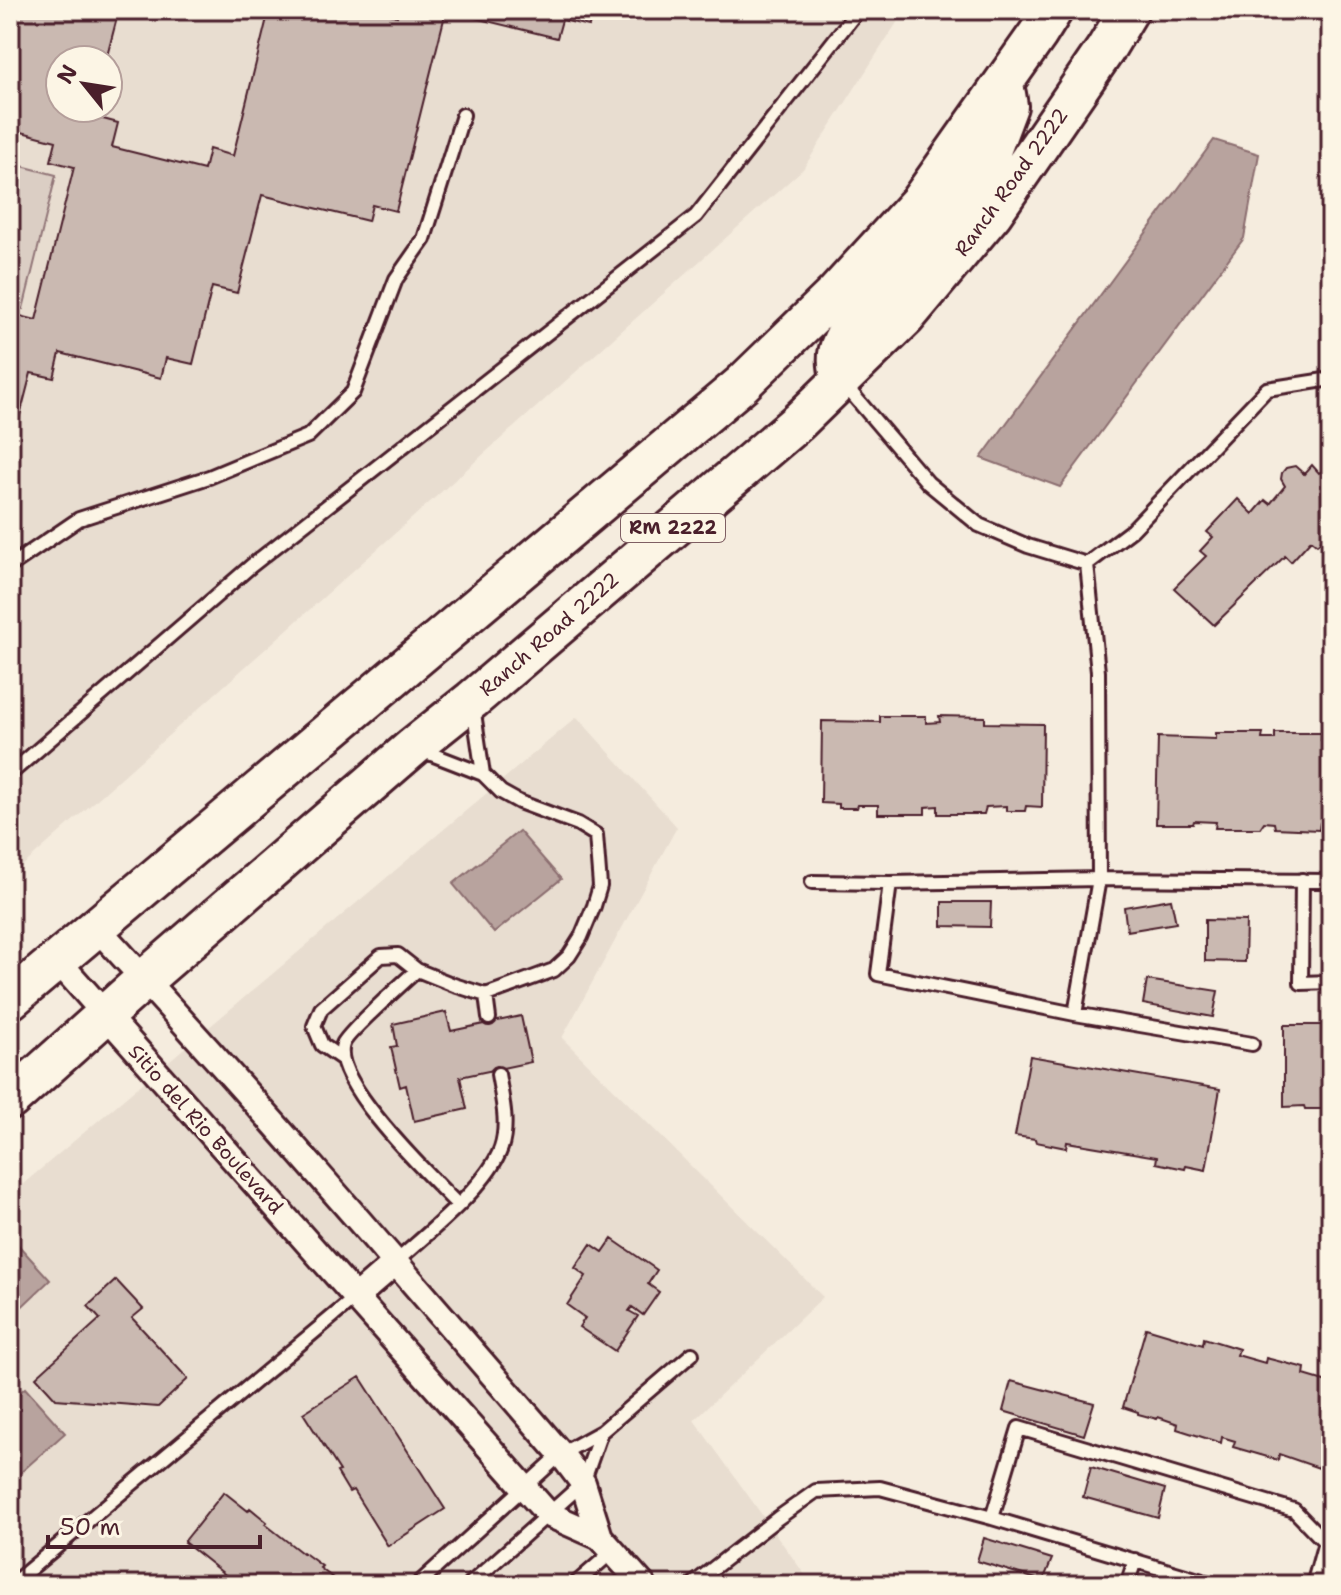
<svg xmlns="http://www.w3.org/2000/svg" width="1341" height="1595" font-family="'Shantell Sans',sans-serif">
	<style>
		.built { fill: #e8ddd0; fill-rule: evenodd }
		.green { fill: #dbcec4; stroke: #927678; stroke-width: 2 }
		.water { fill: #b8a39e; stroke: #8c6e70; stroke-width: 2 }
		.building { fill: #cab9b1; stroke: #4a1f2b; stroke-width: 2 }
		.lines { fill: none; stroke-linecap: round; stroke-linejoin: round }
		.service-casing { stroke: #4a1f2b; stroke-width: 18 }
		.minor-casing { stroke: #4a1f2b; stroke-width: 30 }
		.primary-casing { stroke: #4a1f2b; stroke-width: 44 }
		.service { stroke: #fcf5e5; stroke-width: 12 }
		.minor { stroke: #fcf5e5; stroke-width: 24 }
		.primary { stroke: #fcf5e5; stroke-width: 38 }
		.labels { text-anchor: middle; stroke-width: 8; stroke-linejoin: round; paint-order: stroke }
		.shield { fill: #fcf5e5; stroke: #7f5f63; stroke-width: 2 }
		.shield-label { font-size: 18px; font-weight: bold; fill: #4a1f2b }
		.street-label { font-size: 20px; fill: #4a1f2b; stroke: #fcf5e5 }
	</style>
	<rect width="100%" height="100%" fill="#f5ecde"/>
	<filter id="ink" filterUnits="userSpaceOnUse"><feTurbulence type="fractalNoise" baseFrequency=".0125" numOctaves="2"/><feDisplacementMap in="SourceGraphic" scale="16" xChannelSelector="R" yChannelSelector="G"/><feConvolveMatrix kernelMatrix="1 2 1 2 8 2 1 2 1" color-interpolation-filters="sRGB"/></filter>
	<g filter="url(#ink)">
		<path class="built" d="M10,10h895l-102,159 -793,708zM60,60h48v48h-48z
			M577,717l100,110 -115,211 261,259 -129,123 116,162 -4,3h-796v-390z"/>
		<path class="green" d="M10,163l46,12 -33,134 -13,-3z"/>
		<path class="water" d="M1214,140l45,14 -15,84 -184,249 -79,-29z
			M519,831l42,48 -67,54 -41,-49z
			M10,1236l40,44 -40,38z
			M25,1388l40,45 -55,49v-81z"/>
		<path class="building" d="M10,10h109l-13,50h-46v48h34l-2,8 26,7 -6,24 92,23 5,-21 24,7 36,-146h106l22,6 2,-6h194l-4,16 -27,-6 -5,18 -111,-27 -50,200 -24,-6 -4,16 -106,-26 -25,98 -25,-6 -19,77 -27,-6 -5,20 -101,-25 -6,25 -23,-5 -21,81v-132l2,-8 24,6 38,-153 -23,-6 5,-20 -46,-12z
			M1325,457h6v73l-14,15 -6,-5 -20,22 -6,-6 -71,69 -40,-37 32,-32 -6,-5 13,-14 -6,-5 31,-33 15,15 12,-14 5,4 15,-18 -4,-7 1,-6 4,-5 9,-2 9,8 8,-9 7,8 6,-4z
			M880,716h46v7l14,-1 -1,-6 46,1v6l58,1 -1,83 -16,-1 -1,5h-19v-5l-20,1 -2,7h-46v-8l-13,1v7h-47v-9h-20l-1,3h-18v-4l-18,-1 1,-82 58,1z
			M1216,733h47l-1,6h13v-6h47l-1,7h10v83h-11l-1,7 -44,-2 -1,-5 -10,-1 -4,6h-45l1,-6 -22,-1 -1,3h-37l2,-87 58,2z
			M1171,899l5,24 -49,8 -3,-24z
			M942,902h49l-1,25 -48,-1z
			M1205,920l41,1 -1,41 -40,-1z
			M1147,980l71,11 -5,26 -70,-13z
			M446,1012l5,19 70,-15 10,46 -71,15 7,32 -53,12 -8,-36 -6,2 -9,-40 6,-1 -4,-22z
			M1284,1025h47v84h-26l-1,-3 -20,1z
			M1030,1056l190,33 -14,81 -20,-4 -1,3 -29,-6 1,-6 -90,-15 -1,6 -30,-6 -1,-3 -20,-3z
			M612,1239l45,31 -9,14 11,8 -16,23 -11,-8 -3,4 9,5 -23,35 -36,-24 6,-9 -18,-13 19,-29 -11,-8 16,-24 12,8z
			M116,1280l27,29 -11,9 56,61 -30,28 -102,-8 -20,-22 64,-58 -12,-13z
			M1146,1328l57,17 1,-7 35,11 -2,6 28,8 1,-5 39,10 -1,7 27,8v86l-12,-3v2l-40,-14 -1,6 -45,-13 2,-6 -13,-4 -1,6 -44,-14 1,-5 -20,-7 -1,2 -19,-5v-2l-15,-5z
			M360,1377l85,132 -57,37 -35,-56 -4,2 -12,-20 3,-1 -37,-58z
			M1011,1381l83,22 -10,32 -81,-24z
			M1091,1467l74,22 -7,29 -75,-21z
			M224,1492l24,19 2,-3 17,14 -2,2 37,29 1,-1 19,14 -2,2 22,17h-104l-54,-43z
			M984,1538l68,21 -9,22 -66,-20z"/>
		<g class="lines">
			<defs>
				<path id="service" d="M843,383l85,100 51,42 49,21 59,18 45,-34 135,-141 64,-10
					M1087,564l11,108 1,207 232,2
					M10,566l69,-47 130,-42 99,-41 45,-44 43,-113 28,-40 39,-124
					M473,706l10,68
					M421,750l62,24 18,18 18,10 59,22 18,11 4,51 -6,20 -13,31 -12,19 -15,14 -68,25 -32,-10 -37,-15c-12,11 -71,64 -74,74 -13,37 89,134 115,161
					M10,774l241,-208 445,-350 162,-206
					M1302,880l-1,103 30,-1
					M812,882l78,1 209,-4 -24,135
					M890,883l-12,91 197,40 177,30
					M486,995l3,23
					M341,1058l-19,-13 -8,-19 7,-17 60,-53 17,-1 19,15
					M395,1263c30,-28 93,-77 106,-115 8,-24 1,-50 -3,-74
					M992,1518l27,-90 275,82 31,32 -12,43
					M11,1585l345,-288
					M417,1585l144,-131 40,-22 91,-78
					M469,1585l114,-102 18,-51
					M574,1585l38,-33
					M692,1585l86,-67 38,-27 64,-3 112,30 224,67
					M1127,1585l8,-25"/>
				<path id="minor" d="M96,927c159,171 312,350 465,527l22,29 17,54 43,48
					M57,960l491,554 52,23
					M356,1297l39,-34"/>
				<path id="primary" d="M841,380c-7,-24 -3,-34 10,-55l107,-127 33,-47 17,-45 -2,-12
					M10,1000l732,-616 93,-90 85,-93 118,-167 15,-24
					M10,1100l135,-121 268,-232 59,-47 326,-278 107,-104 88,-105 112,-163 24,-40"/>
			</defs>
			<use href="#service" class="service-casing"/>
			<use href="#minor" class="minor-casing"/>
			<use href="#primary" class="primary-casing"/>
			<use href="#service" class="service"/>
			<use href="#minor" class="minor"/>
			<use href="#primary" class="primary"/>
		</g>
	</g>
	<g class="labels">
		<rect class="shield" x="621" y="514" width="104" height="28" rx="6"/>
		<g class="shield-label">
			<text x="673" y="534">RM 2222</text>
		</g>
		<g class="street-label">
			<text transform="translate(1011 182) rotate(-54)" y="7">Ranch Road 2222</text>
			<text transform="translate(549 634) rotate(-41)" y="7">Ranch Road 2222</text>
			<text transform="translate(206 1129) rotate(48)" y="7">Sitio del Rio Boulevard</text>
		</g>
	</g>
	<rect width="1341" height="1595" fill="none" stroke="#fcf5e5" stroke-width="40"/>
	<rect x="20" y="20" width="1301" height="1555" fill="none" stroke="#4a1f2b" stroke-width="3" filter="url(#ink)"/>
	<g transform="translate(84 84) rotate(300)"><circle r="38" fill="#fcf5e5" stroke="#b59f9b" stroke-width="2"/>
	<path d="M0-6L14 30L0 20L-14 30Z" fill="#4a1f2b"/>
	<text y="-12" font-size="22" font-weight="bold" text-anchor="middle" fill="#4a1f2b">N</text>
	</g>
	<path d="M48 1535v12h212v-12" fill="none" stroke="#4a1f2b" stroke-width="4"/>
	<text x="60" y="1535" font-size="24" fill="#4a1f2b" stroke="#fcf5e5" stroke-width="6" paint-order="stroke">50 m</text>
</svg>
